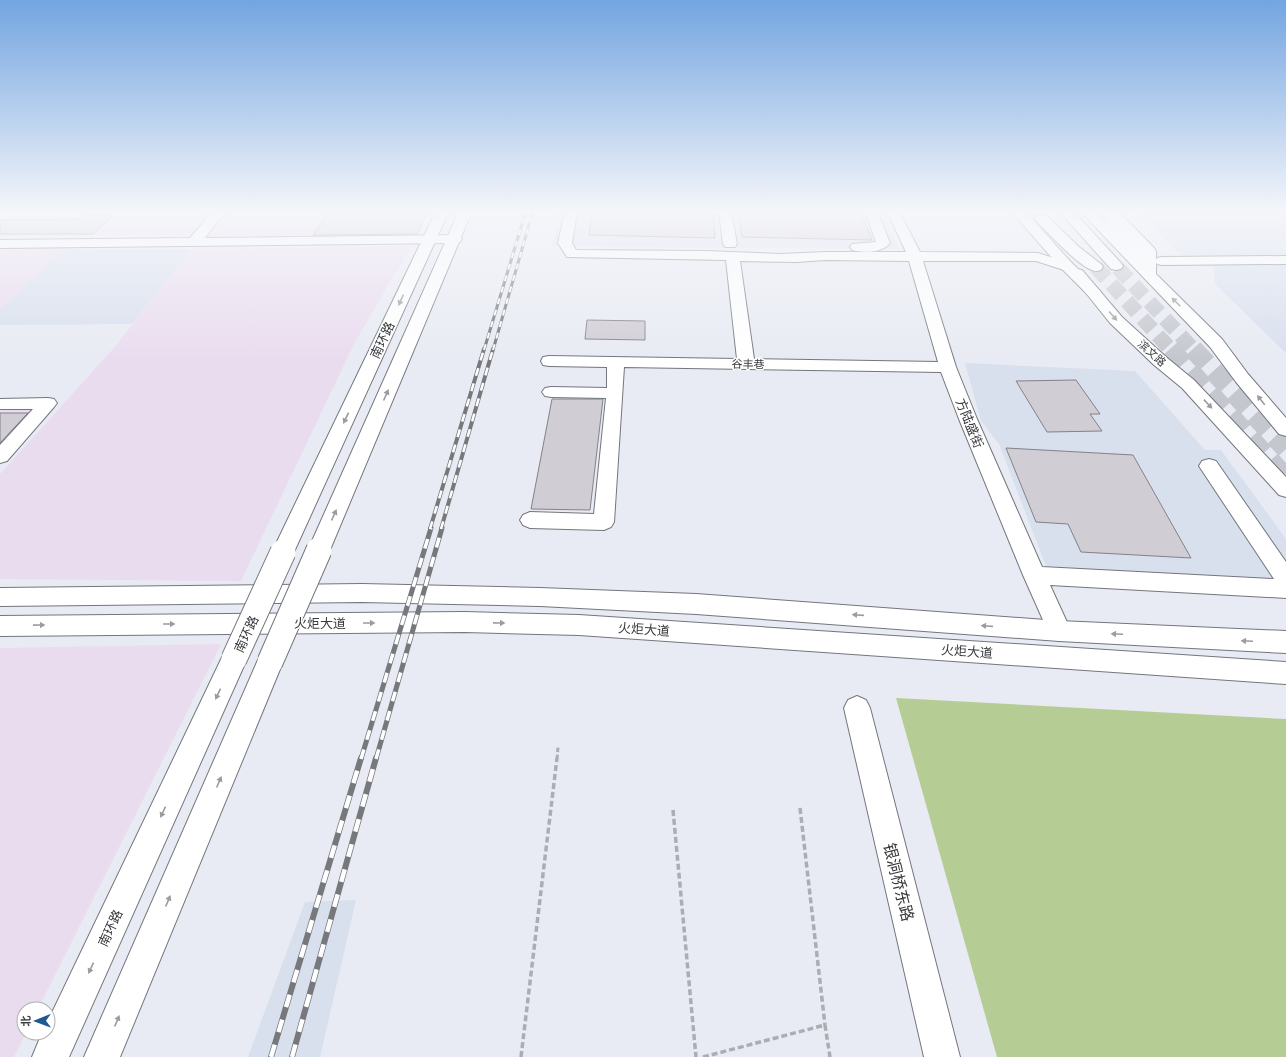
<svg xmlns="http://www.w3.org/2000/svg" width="1286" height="1057" font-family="'PT Sans','Noto Sans SC',sans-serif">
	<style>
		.built { fill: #d8dfed }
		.industrial { fill: #eadcef }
		.green { fill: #b5cd95 }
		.building { fill: #d0cdd4; stroke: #848187 }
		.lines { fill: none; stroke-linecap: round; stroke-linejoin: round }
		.highway-tunnel-far1 { stroke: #c5c7ce; stroke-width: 15; stroke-dasharray: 15 8; stroke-linecap: butt }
		.highway-tunnel { stroke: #c5c7ce; stroke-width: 20; stroke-dasharray: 20 10; stroke-linecap: butt }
		.minor-casing { stroke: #73767c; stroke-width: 2 }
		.major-casing { stroke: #73767c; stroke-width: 2 }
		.highway-casing { stroke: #73767c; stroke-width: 2 }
		.path-far1 { stroke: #abadb3; stroke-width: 3; stroke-dasharray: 4.5 2.5; stroke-linecap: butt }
		.path { stroke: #abadb3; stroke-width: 3.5; stroke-dasharray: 6 3; stroke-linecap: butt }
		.minor { fill: #fff; fill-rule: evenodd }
		.major { fill: #fff; fill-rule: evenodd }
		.highway { fill: #fff; fill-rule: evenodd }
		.rail-far3-casing { stroke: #76787c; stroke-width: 3 }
		.rail-far2-casing { stroke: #76787c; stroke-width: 4 }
		.rail-far1-casing { stroke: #76787c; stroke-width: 5 }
		.rail-casing { stroke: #76787c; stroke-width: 6 }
		.rail-far3 { stroke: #fff; stroke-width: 2; stroke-dasharray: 6; stroke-linecap: butt }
		.rail-far2 { stroke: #fff; stroke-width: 2.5; stroke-dasharray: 8; stroke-linecap: butt }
		.rail-far1 { stroke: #fff; stroke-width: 3.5; stroke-dasharray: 10; stroke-linecap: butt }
		.rail { stroke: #fff; stroke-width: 4.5; stroke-dasharray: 13; stroke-linecap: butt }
		.major-bridge-casing { stroke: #73767c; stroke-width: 27; stroke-linecap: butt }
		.major-bridge { stroke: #fff; stroke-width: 25 }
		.oneway { fill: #9c9c9e }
		.labels { text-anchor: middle; stroke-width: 3; stroke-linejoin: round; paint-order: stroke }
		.far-street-label { font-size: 11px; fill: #38393c; stroke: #fff }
		.street-label { font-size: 13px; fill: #38393c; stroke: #fff }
		.near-street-label { font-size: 16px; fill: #38393c; stroke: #fff }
	</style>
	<rect width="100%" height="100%" fill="#e8ebf3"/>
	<path class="built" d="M560,211h322l17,38 -347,-3z
		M1137,211h149v44h-105z
		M64,249h128l-60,75 -132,1v-16z
		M1286,265v88l-71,-69 -1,-18z
		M965,363l170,8 70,79h16l65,89v45l-240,-18 -47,-122 -18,-23z
		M356,900l-36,157h-72l57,-155z"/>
	<path class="industrial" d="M0,211h215l-21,24 -194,1z
		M230,211h99l-16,24 -106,4z
		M411,246l-57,98 -113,237 -241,-2v-105l113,-125 79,-100z
		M64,249l-64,60v-59z
		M36,408l-36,38v-37z
		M221,644l-183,365h-14v24h2l-12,24h-14v-409z"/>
	<path class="green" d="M896,698l390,21v338h-289z"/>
	<path class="building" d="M330,211h98l-11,23 -104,1z
		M592,211h121l2,27 -126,-3z
		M738,211h122l12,29 -130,-3z
		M87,216h25l-19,18h-93v-14l83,-1z
		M587,320l58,1v19l-60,-1z
		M1076,380l24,34h-10l12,17 -55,1 -31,-51z
		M552,399h51l-13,111 -59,-1z
		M0,413h28l-28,30z
		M1006,448l127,7 58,103 -110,-6 -13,-28 -32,-2z"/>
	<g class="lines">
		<path class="highway-tunnel-far1" d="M1096,267l75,83
			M1118,268l76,82"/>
		<path class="highway-tunnel" d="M1170,349l116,129
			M1193,349l93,100"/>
		<defs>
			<path id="minor" d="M213,211h13l-21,27 250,-3 5,1 2,3 -2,3 -5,1 -455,5v-8l190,-2z
				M565,211h12l-5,32 4,7 130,1 75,3 45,-2h80l-19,-41h12l21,41 118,1 34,11 2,3 -2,3 -5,1 -31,-10h-113l33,106 21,52 65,148 232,12 -75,-113 3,-5 7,-2 7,2 70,101v36l-236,-13 21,46 -4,7 -8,3 -8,-3 -28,-63 -64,-156 -18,-47 -317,-5 -10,155 -3,5 -7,3 -74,-2 -7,-3 -3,-5 3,-5 7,-3 64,2 12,-116 -55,-1 -6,-1 -3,-4 3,-4 6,-1 56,1v-21l-58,-1 -6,-1 -2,-4 2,-4 6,-1 188,3 -11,-99 -159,-3 -9,-14zM826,260l83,1 29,101 -184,-3 -14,-98 56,1z
				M719,211h12l6,33 -2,3h-10l-2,-3z
				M865,211h12l13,32c-7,10 -27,10 -38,7l-2,-3 2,-3 24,-2z
				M1286,256v8l-124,1 -5,-1 -2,-3 2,-3 5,-1z
				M48,398l6,1 3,4 -3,4 -47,54 -7,2v-18l33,-36h-33v-10z
				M857,696l9,4 4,8 90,349h-36l-80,-349 4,-8z"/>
			<path id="major" d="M436,211h13l-155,341 -3,6 -8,3 -8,-3 -3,-6z
				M459,211h13l-142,339 -3,6 -8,2 -8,-2 -3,-6z
				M1080,211h14l48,48v-7l-38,-41h14l36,37 2,3v23l66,65 26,35 38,44v18l-7,-2 -43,-52 -26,-35z
				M1077,269l5,1 40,47 44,40 28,23 92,97v20l-7,-2 -97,-107 -28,-23 -44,-42 -40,-50 2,-3z
				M362,584l178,4 156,6 363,27 227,10v22l-227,-12 -363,-27 -156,-8 -178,-4 -362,4v-18z
				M465,612l114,3 707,47v22l-707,-49 -114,-3 -465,4v-20z
				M234,648l9,3 4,8 -178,398h-37l10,-24h6v-12l177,-370z
				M270,651l9,3 4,8 -163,395h-36l173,-395 4,-8z"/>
			<path id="highway" d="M1011,211h14l44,49 32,32 -3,3 -5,2 -5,-2 -29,-29z
				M1059,211h14l48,52 2,3 -2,3 -5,1 -5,-1z
				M1096,211h14c19,19 34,40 46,64l-2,3 -5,1 -5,-1 -20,-35z
				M1042,215l5,1 32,31 22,17 2,3 -2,3c-3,1 -6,2 -9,0 -15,-5 -42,-36 -55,-48l-2,-3 2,-3z"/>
		</defs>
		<use href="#minor" class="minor-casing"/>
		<use href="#major" class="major-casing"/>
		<use href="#highway" class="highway-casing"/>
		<path class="path-far1" d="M557,759l1,-12"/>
		<path class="path" d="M800,808l25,217
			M673,810l23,247
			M521,1057l36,-299
			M703,1057l122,-32 5,32"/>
		<use href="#minor" class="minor"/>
		<use href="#major" class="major"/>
		<use href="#highway" class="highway"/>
		<defs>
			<path id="rail-far3" d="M484,350l42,-139
				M493,350l40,-139"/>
			<path id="rail-far2" d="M430,529l54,-180
				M441,529l52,-180"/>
			<path id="rail-far1" d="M361,759l70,-231
				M376,759l66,-231"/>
			<path id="rail" d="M271,1057l90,-299
				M292,1057l84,-299"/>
		</defs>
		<use href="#rail-far3" class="rail-far3-casing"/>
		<use href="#rail-far2" class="rail-far2-casing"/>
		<use href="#rail-far1" class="rail-far1-casing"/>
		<use href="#rail" class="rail-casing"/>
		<use href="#rail-far3" class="rail-far3"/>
		<use href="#rail-far2" class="rail-far2"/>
		<use href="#rail-far1" class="rail-far1"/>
		<use href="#rail" class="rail"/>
		<defs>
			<path id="major-bridge" d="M234,659l49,-107
				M270,662l49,-112"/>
		</defs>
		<use href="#major-bridge" class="major-bridge-casing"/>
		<use href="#major-bridge" class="major-bridge"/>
	</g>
	<defs><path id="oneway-solid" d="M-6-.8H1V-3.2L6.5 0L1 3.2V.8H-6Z"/></defs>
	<g class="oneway">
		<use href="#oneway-solid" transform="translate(401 300) rotate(115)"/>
		<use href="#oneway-solid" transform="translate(1176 302) rotate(-135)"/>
		<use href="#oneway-solid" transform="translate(1113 316) rotate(49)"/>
		<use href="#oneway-solid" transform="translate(386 395) rotate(-66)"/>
		<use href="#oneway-solid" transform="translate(1261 400) rotate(-129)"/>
		<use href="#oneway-solid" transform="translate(1208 404) rotate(47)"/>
		<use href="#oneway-solid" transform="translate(346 418) rotate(115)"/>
		<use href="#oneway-solid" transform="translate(334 515) rotate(-66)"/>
		<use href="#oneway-solid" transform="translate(858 615) rotate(-176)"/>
		<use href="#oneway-solid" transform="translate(369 623)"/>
		<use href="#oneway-solid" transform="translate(499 623) rotate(1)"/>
		<use href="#oneway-solid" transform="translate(169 624)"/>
		<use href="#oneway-solid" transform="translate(39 625) rotate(-1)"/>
		<use href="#oneway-solid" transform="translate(987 626) rotate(-176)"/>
		<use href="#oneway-solid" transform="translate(1117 634) rotate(-177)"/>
		<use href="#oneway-solid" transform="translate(1247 641) rotate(-177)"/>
		<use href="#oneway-solid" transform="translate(218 694) rotate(115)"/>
		<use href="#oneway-solid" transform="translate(219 782) rotate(-67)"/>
		<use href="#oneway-solid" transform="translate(163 812) rotate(115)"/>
		<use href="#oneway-solid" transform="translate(168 901) rotate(-67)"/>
		<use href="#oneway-solid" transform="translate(91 968) rotate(115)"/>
		<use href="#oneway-solid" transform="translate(117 1021) rotate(-67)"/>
	</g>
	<linearGradient id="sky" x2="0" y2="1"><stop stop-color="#73a5e0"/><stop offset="0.59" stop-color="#f5f6fa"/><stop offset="1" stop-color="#f5f6fa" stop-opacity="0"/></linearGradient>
	<rect width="1286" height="359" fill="url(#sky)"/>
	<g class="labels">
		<g class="far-street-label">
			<text transform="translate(1152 353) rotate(42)" y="4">滨文路</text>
			<text transform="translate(748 364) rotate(1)" y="4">谷丰巷</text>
		</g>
		<g class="street-label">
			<text transform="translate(382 340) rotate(-65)" y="5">南环路</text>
			<text transform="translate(970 423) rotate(68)" y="5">方陆盛街</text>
			<text x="320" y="628">火炬大道</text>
			<text transform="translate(644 629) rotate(4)" y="5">火炬大道</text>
			<text transform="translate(246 634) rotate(-65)" y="5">南环路</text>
			<text transform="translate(967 651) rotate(4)" y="5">火炬大道</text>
			<text transform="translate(110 928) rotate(-65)" y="5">南环路</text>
		</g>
		<g class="near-street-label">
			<text transform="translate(899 882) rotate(76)" y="6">银洞桥东路</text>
		</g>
	</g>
	<g transform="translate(36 1021) rotate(269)"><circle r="19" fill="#ffffff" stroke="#afb0b1"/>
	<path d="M0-3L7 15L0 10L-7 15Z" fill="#205890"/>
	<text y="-6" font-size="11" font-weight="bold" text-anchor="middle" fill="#38393c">北</text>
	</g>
</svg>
